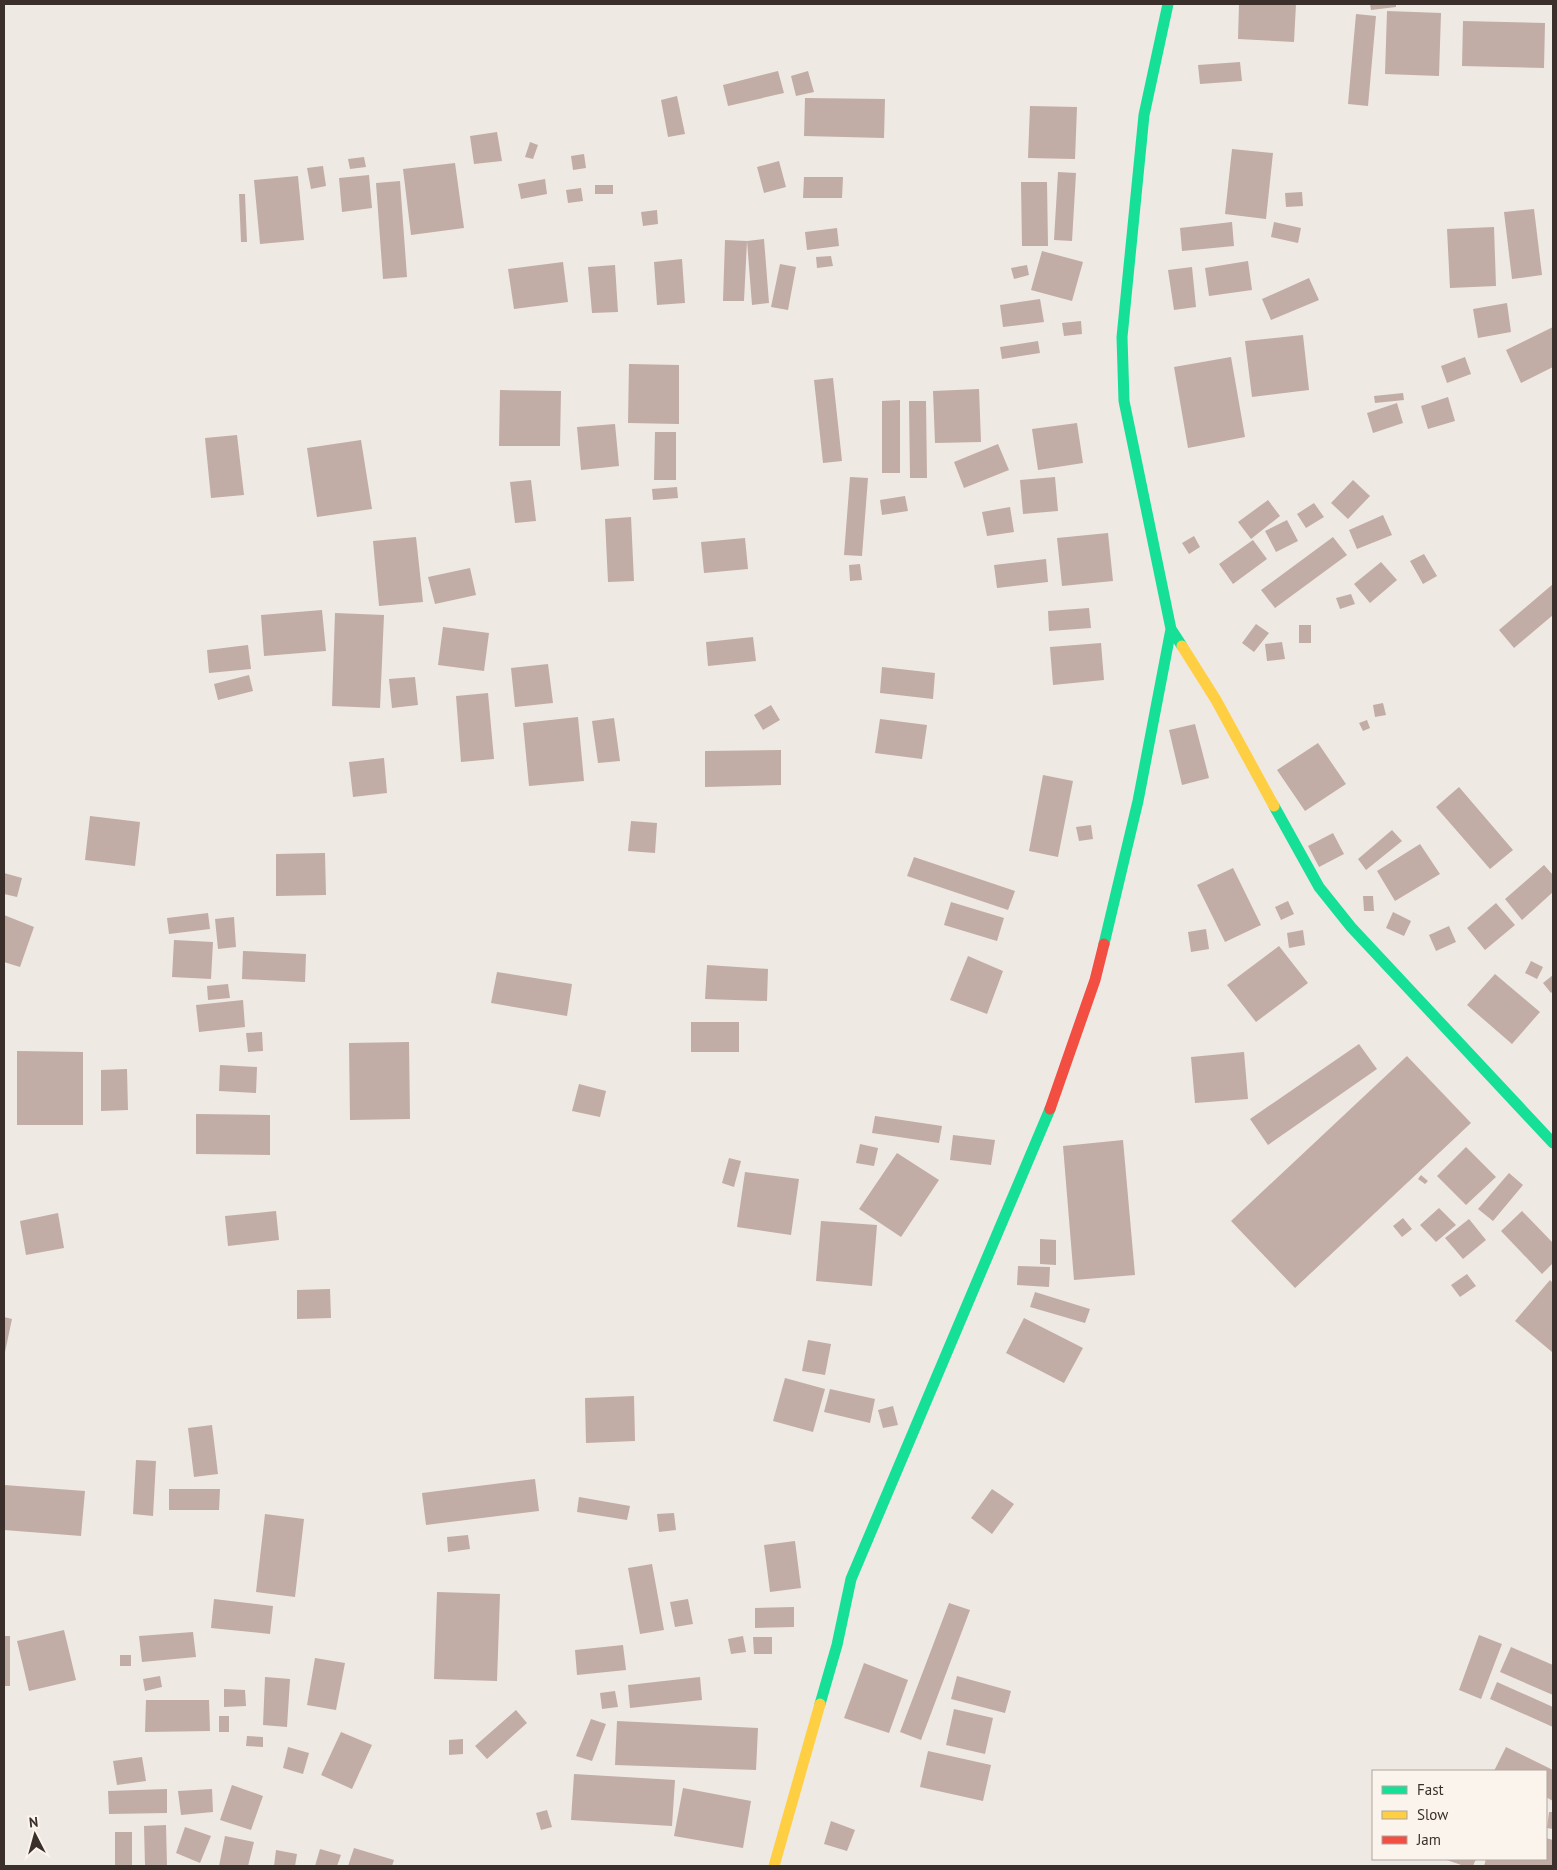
<svg xmlns="http://www.w3.org/2000/svg" width="1557" height="1870" font-family="'PT Sans',sans-serif">
	<style>
		.building { fill: #c2aca6 }
		.lines { fill: none; stroke-linecap: round; stroke-linejoin: round }
		.fast { stroke: #16e098; stroke-width: 11 }
		.slow { stroke: #ffcf43; stroke-width: 11 }
		.jam { stroke: #f24e42; stroke-width: 11 }
	</style>
	<rect width="100%" height="100%" fill="#efe9e4"/>
	<path class="building" d="M1239,4h57l-2,38 -56,-3z
		M1370,4h26v3l-25,3z
		M1387,11l54,2 -2,63 -54,-2z
		M1356,14l20,2 -8,90 -20,-2z
		M1463,21l82,2 -1,45 -82,-2z
		M1240,62l2,19 -42,3 -2,-19z
		M778,71l6,22 -56,13 -5,-21z
		M808,71l6,21 -18,4 -5,-20z
		M677,96l8,38 -17,3 -7,-37z
		M805,98l80,1 -1,39 -80,-2z
		M1030,106l47,1 -2,52 -47,-1z
		M497,132l5,29 -28,3 -4,-28z
		M530,142l8,3 -5,14 -8,-2z
		M1232,149l41,4 -7,66 -41,-5z
		M584,154l2,14 -13,2 -2,-14z
		M364,157l2,10 -16,2 -2,-10z
		M779,161l7,26 -22,6 -7,-26z
		M455,163l9,65 -53,7 -8,-66z
		M323,166l3,20 -15,3 -4,-21z
		M1058,172l18,1 -4,68 -18,-1z
		M369,175l3,33 -30,4 -3,-34z
		M298,176l6,64 -44,4 -6,-64z
		M804,177h39l-1,21h-39z
		M545,179l2,15 -26,5 -3,-15z
		M400,181l7,96 -24,2 -7,-96z
		M1021,182h26l1,64h-26z
		M595,185h18v9h-18z
		M581,188l2,13 -15,2 -2,-13z
		M1302,192l1,14 -17,1 -1,-14z
		M239,194h6l2,48h-6z
		M1534,209l8,66 -30,4 -8,-67z
		M657,210l1,14 -15,2 -2,-14z
		M1232,222l2,24 -52,5 -2,-23z
		M1274,222l27,6 -3,15 -27,-6z
		M1494,227l2,59 -46,2 -3,-59z
		M837,228l2,18 -32,4 -2,-18z
		M764,239l5,64 -17,2 -5,-64z
		M725,240l22,1 -3,60h-21z
		M1042,251l41,11 -11,39 -41,-11z
		M831,256l2,10 -16,2 -1,-11z
		M682,259l3,44 -28,2 -3,-43z
		M1248,261l4,29 -43,6 -4,-28z
		M563,262l5,40 -54,7 -6,-40z
		M780,264l16,3 -8,43 -17,-3z
		M615,265l3,47 -26,1 -4,-46z
		M1027,265l2,10 -15,4 -3,-11z
		M1192,267l4,40 -22,3 -6,-40z
		M1309,278l10,22 -48,20 -9,-21z
		M1040,299l4,23 -41,5 -3,-22z
		M1507,303l4,29 -33,6 -5,-29z
		M1081,321l1,13 -18,2 -2,-13z
		M1553,327v40l-32,16 -15,-33z
		M1303,335l6,55 -57,7 -7,-56z
		M1038,341l2,12 -38,6 -2,-12z
		M1231,357l14,80 -57,11 -14,-81z
		M1465,357l6,17 -24,9 -6,-17z
		M629,364l50,1v59l-51,-1z
		M833,378l9,83 -19,2 -9,-83z
		M979,389l2,53 -46,1 -2,-52z
		M500,390l61,1 -1,55h-61z
		M1403,393l1,7 -29,3 -1,-7z
		M1448,397l7,24 -27,8 -7,-23z
		M900,400v73h-18v-72z
		M909,401h17l1,77h-17z
		M1397,403l6,20 -30,10 -6,-20z
		M1077,423l6,40 -45,7 -6,-41z
		M615,424l4,42 -38,4 -4,-43z
		M655,432h21v48h-22z
		M237,435l7,60 -33,3 -6,-60z
		M361,440l11,69 -55,8 -10,-69z
		M998,444l11,26 -45,18 -10,-26z
		M850,477l18,1 -6,78 -18,-1z
		M1055,477l3,34 -35,3 -3,-34z
		M531,480l5,41 -21,2 -5,-41z
		M1353,480l17,16 -22,23 -17,-16z
		M677,487l1,11 -25,2 -1,-11z
		M905,496l3,15 -26,4 -2,-15z
		M1268,500l12,16 -29,23 -13,-17z
		M1314,503l10,14 -18,11 -9,-14z
		M1010,507l4,25 -27,4 -5,-24z
		M1383,515l9,20 -35,14 -8,-19z
		M631,517l3,64 -26,1 -3,-63z
		M1287,520l11,21 -22,11 -11,-21z
		M1108,533l5,48 -51,5 -5,-48z
		M1194,536l6,11 -11,7 -7,-11z
		M416,537l7,65 -44,4 -6,-65z
		M1333,537l14,18 -72,53 -14,-18z
		M745,538l3,31 -44,4 -3,-31z
		M1253,540l14,19 -34,25 -14,-20z
		M1424,554l13,22 -14,8 -13,-23z
		M1046,559l2,23 -51,6 -3,-23z
		M1381,562l16,18 -27,23 -16,-19z
		M860,564l2,16 -12,1 -1,-16z
		M470,568l6,27 -41,9 -7,-27z
		M1553,584v31l-39,33 -15,-18z
		M1351,594l4,10 -15,5 -4,-11z
		M1089,608l2,20 -42,3 -1,-20z
		M322,610l4,41 -62,5 -3,-41z
		M335,613l49,2 -4,93 -48,-2z
		M1256,624l13,9 -15,19 -12,-9z
		M1299,625h12v18h-12z
		M443,627l46,6 -5,38 -46,-6z
		M753,637l3,24 -48,5 -2,-24z
		M1282,642l3,17 -18,2 -2,-17z
		M1101,643l3,37 -51,5 -3,-38z
		M248,645l3,24 -42,4 -2,-23z
		M548,664l5,39 -38,4 -4,-39z
		M882,667l53,6 -2,26 -53,-6z
		M249,675l4,16 -35,9 -4,-16z
		M415,677l3,28 -26,3 -3,-29z
		M488,693l6,66 -33,3 -5,-66z
		M1383,703l3,12 -11,2 -2,-12z
		M771,705l9,15 -17,10 -9,-15z
		M578,717l6,64 -55,5 -6,-63z
		M614,718l6,43 -22,2 -6,-42z
		M880,719l47,6 -5,34 -47,-6z
		M1367,720l3,8 -7,3 -4,-8z
		M1195,724l14,54 -27,7 -13,-55z
		M1318,743l28,41 -41,27 -28,-41z
		M781,750v35l-76,2v-36z
		M384,758l3,35 -34,4 -4,-35z
		M1043,775l30,6 -15,76 -29,-6z
		M1459,787l54,63 -23,19 -54,-62z
		M90,816l50,6 -5,44 -50,-6z
		M631,821l26,2 -2,30 -27,-2z
		M1091,825l2,14 -14,2 -3,-14z
		M1392,830l10,11 -36,29 -8,-11z
		M1333,833l11,21 -25,13 -11,-21z
		M1420,844l20,30 -45,27 -18,-30z
		M325,853l1,42 -50,1v-42z
		M914,857l101,34 -7,19 -101,-34z
		M1544,865l9,10v17l-31,28 -17,-21z
		M1233,868l28,57 -36,17 -28,-57z
		M4,873l18,5 -5,19 -13,-3z
		M1363,896h10l1,15h-10z
		M1288,901l6,13 -13,6 -6,-13z
		M951,902l53,16 -7,23 -53,-16z
		M1496,903l19,22 -30,25 -18,-22z
		M1393,912l18,9 -7,15 -18,-8z
		M208,913l2,16 -41,5 -2,-16z
		M4,915l30,12 -14,40 -16,-5z
		M234,917l2,30 -18,2 -3,-30z
		M1449,926l7,16 -20,9 -7,-16z
		M1206,929l3,20 -18,3 -3,-20z
		M1303,930l2,15 -16,3 -2,-15z
		M174,940l39,2 -2,37 -39,-2z
		M1279,946l29,37 -52,39 -29,-37z
		M243,951l63,3 -1,28 -63,-3z
		M968,956l35,15 -16,43 -37,-14z
		M1531,961l12,6 -6,12 -12,-6z
		M707,965l61,4 -1,32 -62,-2z
		M497,972l75,12 -5,32 -76,-13z
		M1495,974l45,38 -28,32 -45,-39z
		M1553,975v16l-2,2 -8,-10z
		M228,984l2,14 -22,2 -1,-14z
		M243,1000l2,27 -46,5 -3,-27z
		M691,1022h48v30h-48z
		M262,1032l1,19 -15,1 -2,-19z
		M409,1042l1,77 -60,1 -1,-77z
		M1359,1044l18,25 -109,76 -18,-26z
		M17,1051l66,1v73h-66z
		M1244,1052l4,47 -53,4 -4,-46z
		M1407,1056l64,67 -176,165 -64,-67z
		M220,1065l37,2 -1,26 -37,-2z
		M127,1069l1,41 -27,1v-41z
		M579,1084l27,7 -6,26 -28,-6z
		M196,1114l74,1v40l-74,-1z
		M875,1116l67,10 -3,17 -67,-10z
		M953,1135l42,5 -4,25 -41,-5z
		M1123,1140l12,135 -61,5 -11,-134z
		M860,1144l18,4 -4,18 -18,-3z
		M1466,1147l30,30 -30,28 -29,-29z
		M897,1153l42,27 -38,57 -42,-28z
		M729,1158l12,3 -7,26 -12,-4z
		M745,1172l54,7 -8,56 -54,-8z
		M1509,1173l14,12 -30,36 -15,-12z
		M1421,1175l7,6 -3,3 -7,-5z
		M1439,1208l17,17 -20,17 -16,-17z
		M276,1211l3,29 -51,6 -3,-30z
		M1522,1211l31,32v20l-11,11 -41,-43z
		M58,1213l6,35 -38,7 -6,-34z
		M1403,1218l9,11 -10,8 -9,-11z
		M1469,1219l17,21 -23,19 -18,-21z
		M821,1221l56,4 -5,61 -56,-5z
		M1040,1239l16,1v25l-16,-1z
		M1018,1266l32,1 -1,20 -32,-2z
		M1467,1274l9,12 -16,11 -9,-12z
		M1550,1280l3,3v67l-1,2 -37,-31z
		M330,1289l1,29 -34,1v-29z
		M1035,1292l55,17 -5,14 -55,-16z
		M4,1317l8,2 -7,33h-1z
		M1024,1318l59,30 -19,35 -58,-30z
		M808,1340l23,4 -6,31 -23,-4z
		M785,1378l40,11 -12,43 -40,-11z
		M830,1389l45,10 -5,24 -46,-11z
		M634,1396l1,45 -49,2 -1,-45z
		M893,1406l5,19 -15,3 -5,-18z
		M212,1425l6,49 -24,3 -6,-49z
		M136,1460l20,1 -3,55 -20,-2z
		M535,1479l4,32 -113,14 -4,-32z
		M4,1485l81,6 -4,45 -77,-6z
		M169,1489h51l-1,21h-50z
		M992,1489l22,15 -22,30 -21,-16z
		M579,1497l51,9 -3,14 -50,-8z
		M674,1513l2,17 -17,2 -2,-18z
		M265,1514l39,5 -9,78 -39,-5z
		M468,1535l2,14 -22,3 -1,-15z
		M795,1541l6,47 -31,4 -6,-47z
		M652,1564l12,66 -24,4 -12,-66z
		M437,1592l63,2 -3,87 -63,-2z
		M214,1599l59,7 -3,28 -59,-6z
		M688,1599l5,25 -18,3 -5,-25z
		M949,1603l21,7 -49,130 -21,-8z
		M794,1607v20l-39,1v-20z
		M64,1630l12,50 -47,11 -12,-50z
		M193,1632l3,25 -54,5 -3,-26z
		M1479,1635l23,9 -21,55 -22,-9z
		M4,1636h6v50h-6z
		M743,1636l3,16 -15,2 -3,-15z
		M753,1637h19v17h-18z
		M623,1645l3,25 -49,5 -2,-25z
		M1511,1647l42,18v30l-53,-23z
		M120,1655h11v11h-11z
		M315,1658l30,5 -9,47 -29,-5z
		M864,1663l44,17 -19,53 -45,-15z
		M160,1676l2,11 -17,4 -2,-12z
		M957,1676l54,15 -6,22 -54,-14z
		M265,1677l25,2 -3,48 -24,-2z
		M700,1677l2,23 -72,8 -2,-23z
		M1497,1682l56,25v20l-63,-28z
		M224,1689l21,1 1,16 -22,1z
		M615,1691l3,16 -16,2 -2,-16z
		M146,1700h63l1,31 -65,1z
		M954,1709l39,9 -8,36 -39,-9z
		M516,1710l11,13 -40,36 -12,-13z
		M219,1716h10v16h-10z
		M591,1719l15,5 -14,37 -16,-5z
		M617,1721l141,7 -2,42 -141,-5z
		M341,1732l31,13 -20,44 -31,-14z
		M247,1736l16,1v10l-17,-1z
		M463,1739v15l-14,1v-15z
		M288,1747l21,6 -6,21 -20,-6z
		M1506,1747l47,23v31l-7,-4v-26h-52z
		M928,1751l63,14 -8,36 -63,-14z
		M142,1757l4,24 -29,4 -4,-24z
		M574,1774l101,6 -3,46 -101,-6z
		M232,1785l31,11 -12,34 -31,-10z
		M683,1788l68,13 -8,47 -69,-12z
		M167,1789v24l-58,1 -1,-23z
		M212,1789l1,23 -32,3 -3,-24z
		M547,1810l5,17 -11,3 -5,-17z
		M1549,1812h4v17l-6,-1z
		M831,1821l24,9 -8,21 -23,-7z
		M166,1825l1,41h-22l-1,-40z
		M185,1827l26,9 -11,27 -24,-10z
		M115,1832h17v34h-17z
		M225,1836l29,6 -6,24h-29z
		M1546,1838l7,2v26h-69l2,-7h60z
		M354,1848l40,12 -2,6h-44z
		M320,1849l21,6 -4,11h-22z
		M276,1850l21,4 -2,12h-21z
		M1444,1859h32l-3,7h-9z"/>
	<g class="lines">
		<path class="fast" d="M1168,4l-24,111 -22,222 2,64 47,228 11,17
			M1274,806l45,81 32,40 202,216
			M1104,944l34,-143 33,-172
			M820,1704l17,-59 14,-66 199,-470"/>
		<path class="slow" d="M1182,646l34,54 58,106
			M774,1866l46,-162"/>
		<path class="jam" d="M1050,1109l45,-129 9,-36"/>
	</g>
	<rect width="1557" height="1870" fill="none" stroke="#3a2f2a" stroke-width="10"/>
	<rect x="1372" y="1770" width="175" height="90" fill="#fbf4ed" stroke="#aea59f"/>
	<rect x="1382" y="1786" width="25" height="8" fill="#16e098" stroke="#aea59f"/>
	<text x="1417" y="1795" font-size="15" fill="#3a2f2a">Fast</text>
	<rect x="1382" y="1811" width="25" height="8" fill="#ffcf43" stroke="#aea59f"/>
	<text x="1417" y="1820" font-size="15" fill="#3a2f2a">Slow</text>
	<rect x="1382" y="1836" width="25" height="8" fill="#f24e42" stroke="#aea59f"/>
	<text x="1417" y="1845" font-size="15" fill="#3a2f2a">Jam</text>
	<g transform="translate(35 1835) rotate(354)" stroke="#fbf4ed" stroke-width="4" paint-order="stroke">
	<path d="M0-4L9 19L0 12L-9 19Z" fill="#3a2f2a"/>
	<text y="-8" font-size="14" font-weight="bold" text-anchor="middle" fill="#3a2f2a">N</text>
	</g>
</svg>
